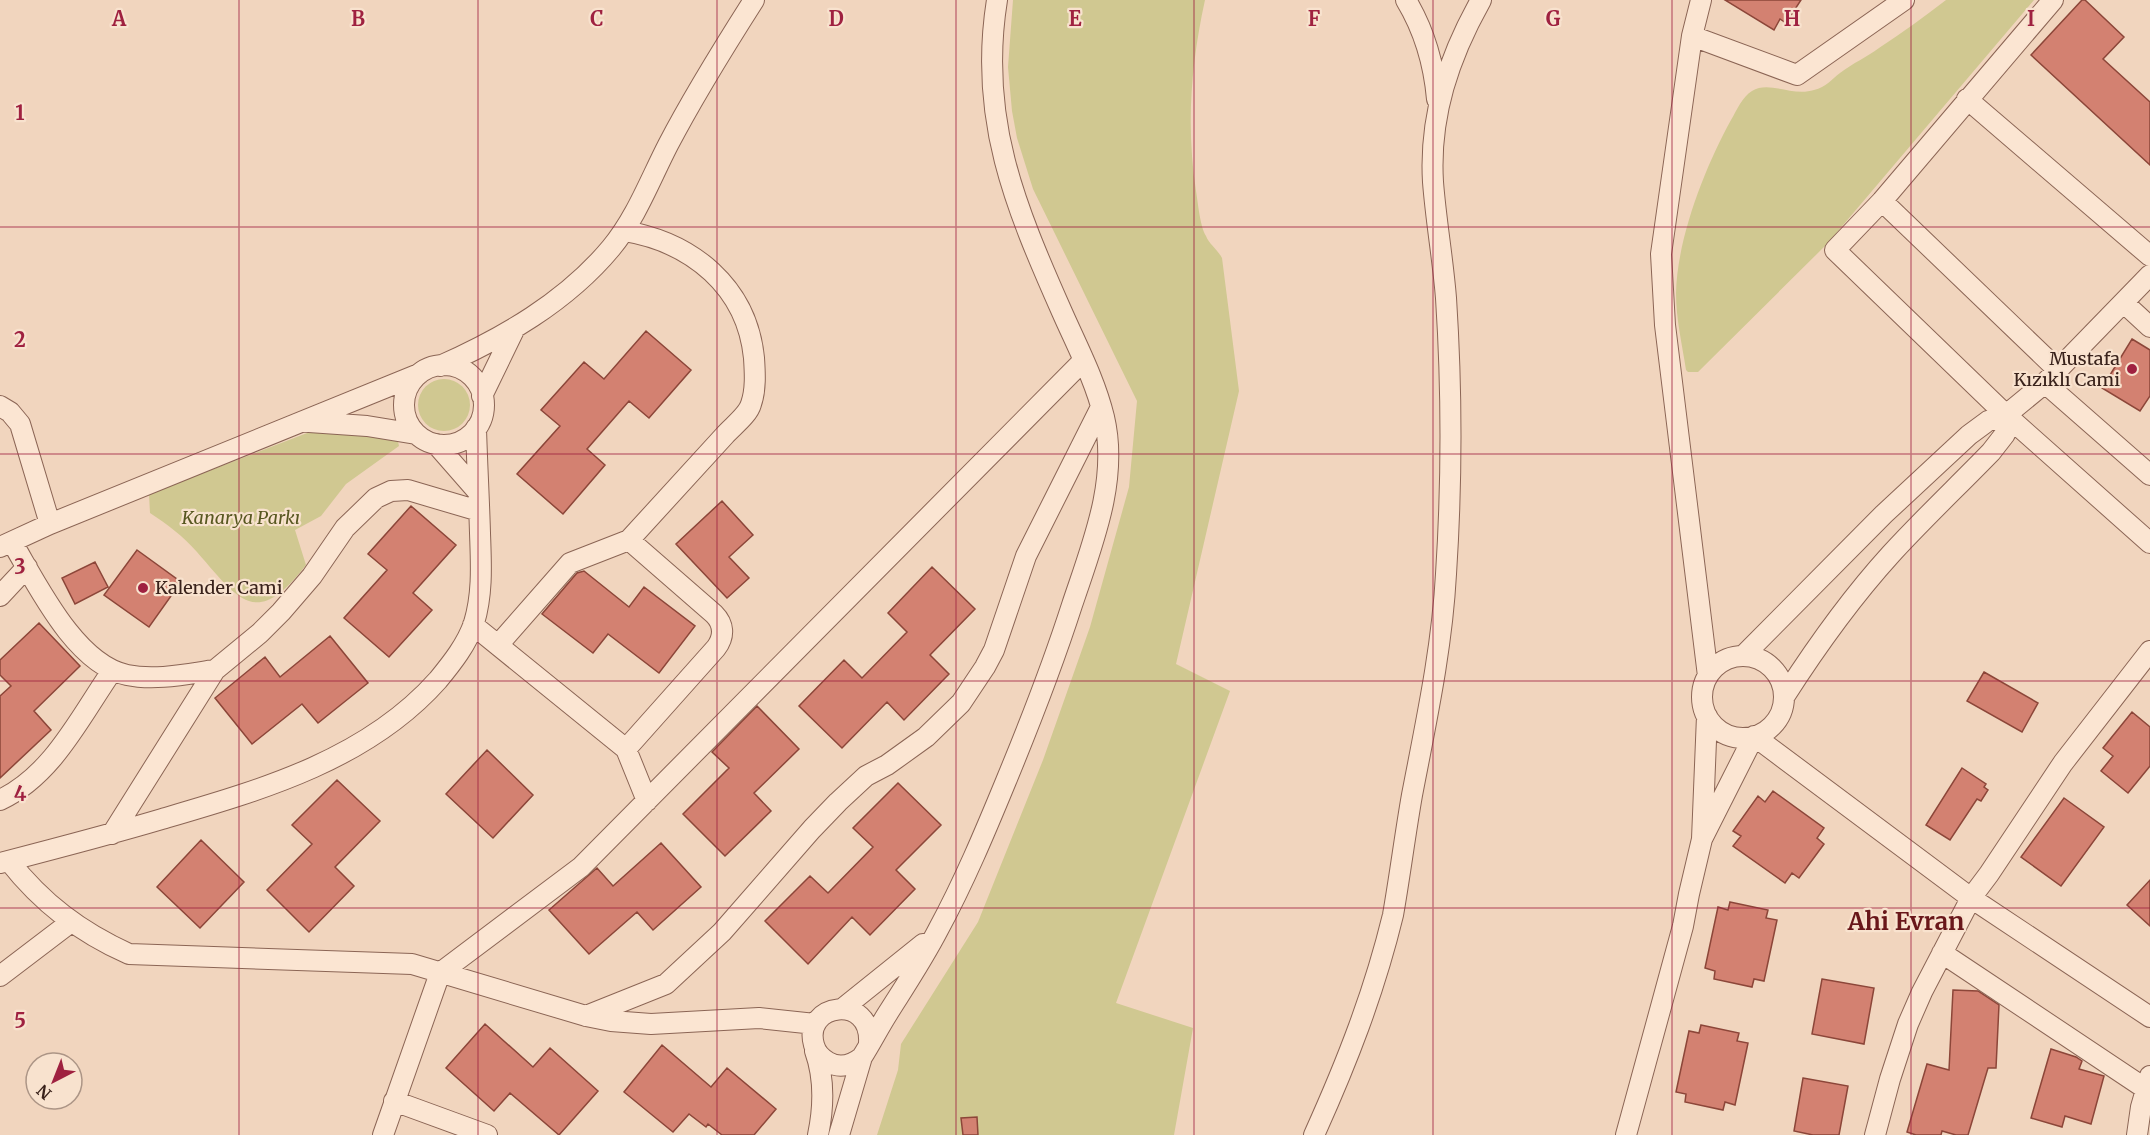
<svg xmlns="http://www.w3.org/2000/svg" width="2150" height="1135" font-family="Merriweather,serif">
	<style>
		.green { fill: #d0c891 }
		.building { fill: #d38171; stroke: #8c4639; stroke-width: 1.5 }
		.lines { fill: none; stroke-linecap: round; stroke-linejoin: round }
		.minor-casing { stroke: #8b6555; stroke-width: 22 }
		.minor { stroke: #fbe5d2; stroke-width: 20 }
		.grid { fill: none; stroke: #9f2140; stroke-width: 1.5; stroke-opacity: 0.55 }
		.poi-dot { fill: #9f2140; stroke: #f8e2ce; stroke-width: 2 }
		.labels { text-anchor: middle; stroke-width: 4.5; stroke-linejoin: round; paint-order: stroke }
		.poi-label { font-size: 18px; fill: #39221b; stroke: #f8e2ce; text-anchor: end }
		.park-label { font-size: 18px; font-style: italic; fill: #575720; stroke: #f8e2ce }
		.district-label { font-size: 24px; font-weight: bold; fill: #69171a; stroke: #f8e2ce }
		.grid-label { font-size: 20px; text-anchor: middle; font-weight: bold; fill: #9f2140; stroke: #f8e2ce; stroke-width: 4.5; stroke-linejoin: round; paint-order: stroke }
	</style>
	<rect width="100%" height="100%" fill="#f1d5be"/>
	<path class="green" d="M1013,0h192c-14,64 -19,126 -9,191 2,12 4,35 10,45 3,8 12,14 16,22l17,133 -63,273 54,27 -114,312 77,25 -19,107h-297l21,-65 3,-26 77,-122 65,-162 47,-133 39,-140 8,-86 -104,-212 -16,-51 -5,-27 -4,-44z
		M1946,0h88l-207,244 -129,128h-10l-2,-2c-4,-26 -10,-51 -10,-77 1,-54 29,-126 55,-173 6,-10 11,-23 21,-29 17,-11 40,6 62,-1 12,-3 18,-11 26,-17 13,-10 27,-16 39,-25 23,-15 45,-31 67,-48z
		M418 405a26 26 0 1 1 52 0a26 26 0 1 1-52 0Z
		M333,423l62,5 4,18 -53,38 -25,32 -26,14 11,35c-50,65 -67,35 -109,-13 -14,-16 -30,-28 -47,-39l-1,-19z"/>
	<path class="building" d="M1725,0h76l-15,23 -6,-4 -6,11z
		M2082,0h3l39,37 -21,22 47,43v63l-119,-110z
		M646,331l45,39 -42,48 -20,-17 -42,48 18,16 -42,49 -46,-40 43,-48 -19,-16 43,-48 20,17z
		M2132,339l18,11v46l-10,15 -38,-23z
		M722,501l31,34 -24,22 20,21 -22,20 -51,-54z
		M411,506l45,39 -43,48 19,17 -43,47 -45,-39 43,-48 -19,-16z
		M137,550l44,32 -32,45 -45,-32z
		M95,562l13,25 -33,17 -13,-26z
		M932,567l43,42 -45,46 19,19 -45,46 -17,-18 -45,46 -43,-42 45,-46 18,18 45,-46 -19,-19z
		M584,571l45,36 15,-20 51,39 -36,47 -51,-39 -15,19 -51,-39 35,-41z
		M39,623l41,43 -46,45 17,19 -51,48v-82l11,-10 -11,-11v-15z
		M330,636l38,47 -50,40 -16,-19 -50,40 -37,-46 50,-41 15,20z
		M1984,672l54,31 -16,29 -55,-31z
		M757,706l42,43 -45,44 17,18 -46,45 -42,-42 46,-46 -17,-16z
		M2132,712l18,15v39l-22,27 -27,-22 12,-15 -10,-8z
		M487,750l46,45 -40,43 -47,-44z
		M1962,768l24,16 -2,3 4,3 -7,11 -4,-2 -27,41 -24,-15z
		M337,780l43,41 -45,46 19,19 -45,46 -42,-42 45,-46 -20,-19z
		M898,783l43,42 -45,45 19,19 -45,46 -18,-18 -44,47 -43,-43 45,-45 18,17 45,-46 -20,-19z
		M1773,791l51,37 -7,10 7,6 -25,34 -7,-5 -7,10 -52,-37 8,-10 -8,-5 25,-35 7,6z
		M2064,798l40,29 -43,59 -40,-29z
		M201,840l43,42 -44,46 -43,-41z
		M661,843l40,44 -48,43 -16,-18 -48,42 -40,-44 48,-42 16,18z
		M2150,880v46l-23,-21z
		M1730,902l38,8 -2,8 11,2 -13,61 -10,-2 -2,8 -38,-8 1,-8 -10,-3 13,-61 10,3z
		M1822,979l52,9 -10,56 -52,-10z
		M1953,990l25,1 21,14 -3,63h-8l-20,67h-12l-14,-4 -1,4h-25l-9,-3 20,-68 22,6z
		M485,1024l48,43 17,-19 48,43 -39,44 -49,-42 -16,18 -48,-43z
		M1701,1025l38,8 -2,8 11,2 -13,62 -10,-3 -2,8 -38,-8 1,-8 -10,-2 13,-61 10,2z
		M662,1045l49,42 16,-19 49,41 -22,26h-32l-14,-11 -2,3 -17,-13 -16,18 -49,-40z
		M2051,1049l25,8 6,4 -3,8 25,7 -13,48 -26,-8 -3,11 -31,-9z
		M1803,1078l45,8 -9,49h-26l-19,-4z
		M977,1117l1,18h-15l-2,-17z"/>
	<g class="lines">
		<defs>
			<path id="minor" d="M1406,0c18,30 28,64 31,99
				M1701,0l-9,36 -31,218 4,71 43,351
				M2053,0l-171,201 -47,49 171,165 144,128
				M1692,36l105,39 107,-75
				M1967,99l183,157
				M1882,201l176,169
				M624,231c68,11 123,56 130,127 1,15 2,32 -3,46 -3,11 -18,22 -26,31 -32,35 -64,70 -96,105
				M2124,303l26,24
				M404 405a40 40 0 1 1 80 0a40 40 0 1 1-80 0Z
				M440,366c63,-28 126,-64 171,-118 25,-30 39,-68 57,-103 26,-50 56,-98 86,-145
				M2045,383l105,92
				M482,396l33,-68
				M0,406l10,6 10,12 30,100
				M309,422l58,4 49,8
				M436,444l42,48
				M12,542c25,42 63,122 115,133 28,6 60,-1 88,-5
				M0,547l50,-23 369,-150
				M0,596l27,-29
				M473,625l153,124 21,52
				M498,645l72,-82 59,-23 85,74c10,10 11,22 2,34l-90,101
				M1743,656l141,-142 85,-79 19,-14 18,-6 39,-32 105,-108
				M1702 697a41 41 0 1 1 82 0a41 41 0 1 1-82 0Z
				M1784,697c32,-50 67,-99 107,-143 32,-35 67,-68 100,-102l14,-18 1,-19
				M0,800c53,-25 80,-83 112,-129
				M112,834l103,-164 45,-37 21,-21 31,-36 33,-48 31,-30 15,-7 17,-1 71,21
				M1702,839l52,-103 217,162 179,119
				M9,861c33,42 71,71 120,93l283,10 174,52 25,5 40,3 108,-6 56,6
				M0,863c54,-14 108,-28 162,-44 99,-29 205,-59 276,-139 14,-17 29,-36 36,-57 9,-30 7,-60 6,-90 -1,-35 -3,-70 -4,-105
				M1942,953l204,136
				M0,976l71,-54
				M842,1009l81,-65
				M586,1016l80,-32 56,-52 90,-103 26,-27 28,-26 21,-11 39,-28 35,-34 24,-36 9,-17 32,-94 75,-149
				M869,1043c3,-50 -67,-40 -55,2 2,8 7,13 14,17 12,7 24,3 34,-5 9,-14 17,-30 26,-44 17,-27 35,-54 50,-83 26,-48 47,-98 68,-149 24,-58 47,-117 66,-176 20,-60 47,-125 32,-188 -9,-37 -27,-71 -42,-105 -47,-106 -84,-194 -65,-312
				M815,1051c10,28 9,55 3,84
				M394,1101l93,34
				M383,1135l57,-162 141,-106 502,-506
				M839,1135l23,-78
				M1314,1135c33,-73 60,-142 79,-220 7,-40 12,-80 19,-120 14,-73 30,-146 34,-221 6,-92 6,-184 0,-276 -3,-38 -10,-77 -13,-116 -4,-66 16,-125 48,-182
				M1626,1135l57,-209 6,-32 13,-55 5,-123
				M1875,1135l15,-56 18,-55 14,-32 49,-94 18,-24 74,-111 87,-112
				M2137,1135l4,-28 9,-31"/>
		</defs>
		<use href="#minor" class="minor-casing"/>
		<use href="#minor" class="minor"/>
	</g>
	<path class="grid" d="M239,0v1135M478,0v1135M717,0v1135M956,0v1135M1194,0v1135M1433,0v1135M1672,0v1135M1911,0v1135M0,227h2150M0,454h2150M0,681h2150M0,908h2150"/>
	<g class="poi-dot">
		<circle cx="2132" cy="369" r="6"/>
		<circle cx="143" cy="588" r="6"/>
	</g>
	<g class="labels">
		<g class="poi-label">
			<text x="2120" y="365">Mustafa<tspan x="2120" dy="21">Kızıklı Cami</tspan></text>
			<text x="155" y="594" text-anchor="start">Kalender Cami</text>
		</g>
		<g class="park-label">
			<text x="241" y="524">Kanarya Parkı</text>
		</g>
		<g class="district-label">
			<text x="1906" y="930">Ahi Evran</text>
		</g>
	</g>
	<g class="grid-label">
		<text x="119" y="26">A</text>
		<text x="358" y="26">B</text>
		<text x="597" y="26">C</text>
		<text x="836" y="26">D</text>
		<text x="1075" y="26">E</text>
		<text x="1314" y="26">F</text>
		<text x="1553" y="26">G</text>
		<text x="1792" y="26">H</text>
		<text x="2031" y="26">I</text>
		<text x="20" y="120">1</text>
		<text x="20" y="347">2</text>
		<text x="20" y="574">3</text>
		<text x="20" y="801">4</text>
		<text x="20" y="1028">5</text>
	</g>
	<g transform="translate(54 1081) rotate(222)"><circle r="28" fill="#f8e2ce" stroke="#ac9586" stroke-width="1.5"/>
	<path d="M0-4.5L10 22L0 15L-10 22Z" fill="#9f2140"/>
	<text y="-9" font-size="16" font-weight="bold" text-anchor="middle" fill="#39221b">N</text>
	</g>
</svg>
